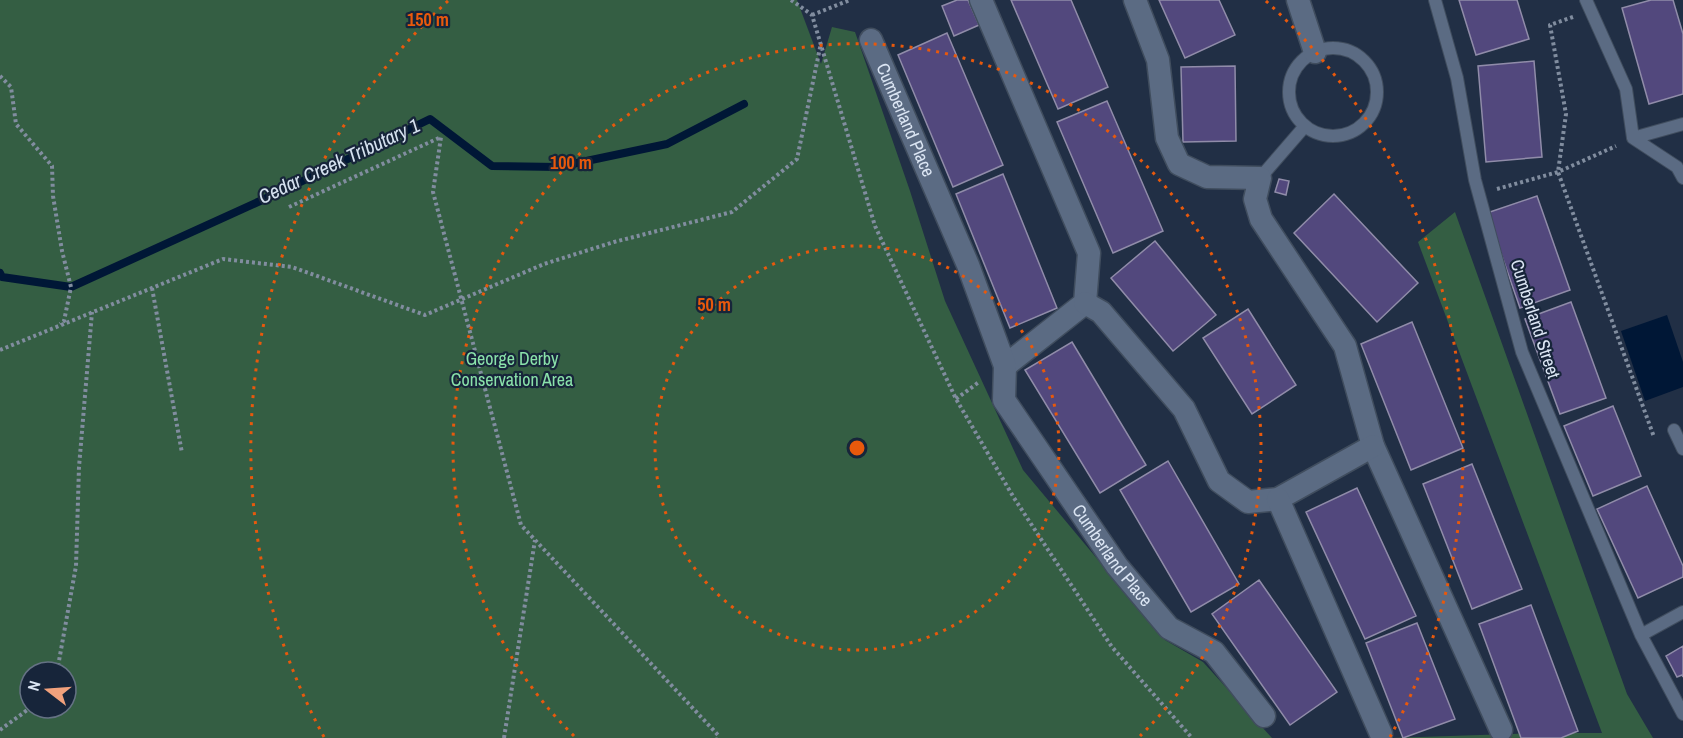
<svg xmlns="http://www.w3.org/2000/svg" width="1683" height="738" font-family="'Archivo Narrow',sans-serif">
	<style>
		.green { fill: #345e43; fill-rule: evenodd }
		.water { fill: #001736 }
		.lines { fill: none; stroke-linecap: round; stroke-linejoin: round }
		.stream { stroke: #001736; stroke-width: 8 }
		.building { fill: #52487d; stroke: #908ca9; stroke-width: 1.5 }
		.service-casing { stroke: #404d5e; stroke-width: 14 }
		.minor-casing { stroke: #404d5e; stroke-width: 25 }
		.path { stroke: #818d9f; stroke-width: 4; stroke-dasharray: 3 3; stroke-linecap: butt }
		.service { stroke: #5b6b83; stroke-width: 12 }
		.minor { stroke: #5b6b83; stroke-width: 22 }
		.ring { fill: none; stroke: #e8590c; stroke-width: 3; stroke-dasharray: 3 6 }
		.labels { text-anchor: middle; stroke-width: 4.5; stroke-linejoin: round; paint-order: stroke }
		.street-label { font-size: 18px; fill: #dbe5f3; stroke: #17253a }
		.park-label { font-size: 18px; fill: #8ae2aa; stroke: #17253a }
		.water-label { font-size: 20px; font-style: italic; fill: #d6e2f0; stroke: #17253a }
		.centre { fill: #e8590c; stroke: #17253a; stroke-width: 3 }
		.ring-label { font-size: 18px; text-anchor: middle; font-weight: bold; fill: #e8590c; stroke: #17253a; stroke-width: 4.5; stroke-linejoin: round; paint-order: stroke }
	</style>
	<rect width="100%" height="100%" fill="#212f45"/>
	<path class="green" d="M0,0h797l24,64 11,-37 23,5 55,159 35,110 78,169 142,170 38,22 69,76h-1272zM30,672h36v36h-36z
		M1455,212l172,482 26,44h-264l153,-5h60l-184,-491z"/>
	<path class="water" d="M1667,315l16,47v25l-38,14 -24,-70z"/>
	<g class="lines">
		<path class="stream" d="M0,273l2,4 69,10 211,-96 148,-72 62,47 66,1 109,-23 77,-40"/>
	</g>
	<path class="building" d="M957,0h11l11,25 -25,11 -12,-30z
		M1011,0h60l37,87 -50,22z
		M1159,0h60l16,35 -50,23z
		M1459,0h58l12,39 -53,16z
		M1651,0h22l10,34v60l-34,10 -27,-96z
		M947,33l56,132 -50,22 -55,-132z
		M1534,61l8,96 -56,5 -8,-96z
		M1235,66l1,75 -53,1 -2,-75z
		M1107,101l56,130 -50,22 -56,-131z
		M1003,174l54,134 -47,20 -54,-134z
		M1279,179l10,2 -3,14 -11,-3z
		M1334,194l84,89 -41,39 -83,-89z
		M1537,196l33,94 -50,18 -33,-95z
		M1155,241l61,74 -43,36 -62,-73z
		M1571,302l35,96 -46,16 -35,-95z
		M1248,309l48,76 -44,29 -49,-76z
		M1412,322l51,126 -52,22 -50,-126z
		M1072,342l74,123 -46,28 -75,-123z
		M1613,406l28,70 -48,20 -29,-70z
		M1168,461l71,123 -48,28 -71,-122z
		M1472,464l50,125 -50,20 -49,-125z
		M1647,486l36,80v11l-45,21 -41,-89z
		M1357,488l59,128 -51,23 -59,-127z
		M1259,580l78,112 -47,33 -78,-111z
		M1531,605l47,126 -17,7h-40l-42,-114z
		M1417,623l38,96 -52,19 -37,-95z
		M1683,646v31l-1,-2 -5,2 -11,-21z"/>
	<g class="lines">
		<defs>
			<path id="service" d="M1435,0l22,78 18,102 47,172 119,283 42,79
				M1586,0l40,89 7,49 44,29 6,11
				M1289 92a44 44 0 1 1 88 0a44 44 0 1 1-88 0Z
				M1633,138l50,-14
				M1260,178l45,-52
				M1674,430l9,19
				M1641,635l42,-23"/>
			<g id="minor">
				<path d="M981,0l108,253 -4,50 -80,63"/>
				<path d="M1135,0l23,60 9,78 12,26 28,13 53,1 -5,21 6,20 84,127 28,100 128,284"/>
				<path d="M1298,0l17,52"/>
				<path id="s1" d="M871,40l97,225 37,101 -1,34 113,166 52,62 45,24 50,64"/>
				<path d="M1085,303l16,9 83,97 35,72 29,21 30,-3 95,-53"/>
				<path d="M1278,499l103,235"/>
			</g>
		</defs>
		<use href="#service" class="service-casing"/>
		<use href="#minor" class="minor-casing"/>
		<path class="path" d="M791,0l21,15 63,211 81,173 58,99 98,149 80,91
			M812,15l38,-15
			M1573,17l-23,8 16,89 -8,58 96,265
			M0,76l11,11 5,37 36,42 1,30 9,55 9,36 -7,34 -4,3
			M1497,189l61,-17 58,-26
			M289,207l152,-70 -8,55 88,333 197,210 -1,3
			M152,288l30,165
			M0,350l223,-91 69,8 133,48 119,-51 70,-22 118,-30 65,-53 24,-116
			M956,399l23,-17
			M57,672l19,-106 3,-99 13,-155
			M0,730l30,-22
			M504,738l31,-198"/>
		<use href="#service" class="service"/>
		<use href="#minor" class="minor"/>
	</g>
	<g class="ring">
		<circle cx="857" cy="448" r="202"/>
		<path d="M574 736A404 404 0 1 1 1140 736"/>
		<path d="M324 737A606 606 0 0 1 448 1M1266 1A606 606 0 0 1 1390 737"/>
	</g>
	<g class="labels">
		<g class="street-label">
			<text dy="6" stroke="none"><textPath href="#s1" startOffset="87">Cumberland Place</textPath></text>
			<text transform="translate(1535 319) rotate(72)" y="6">Cumberland Street</text>
			<text dy="6" stroke="none"><textPath href="#s1" startOffset="576">Cumberland Place</textPath></text>
		</g>
		<g class="park-label">
			<text x="512" y="365">George Derby<tspan x="512" dy="21">Conservation Area</tspan></text>
		</g>
		<g class="water-label">
			<text transform="translate(339 161) rotate(-25)" y="7">Cedar Creek Tributary 1</text>
		</g>
	</g>
	<circle cx="857" cy="448" r="9" class="centre"/>
	<g class="ring-label">
		<text x="428" y="26">150 m</text>
		<text x="571" y="169">100 m</text>
		<text x="714" y="311">50 m</text>
	</g>
	<g transform="translate(48 690) rotate(287)"><circle r="28" fill="#17253a" stroke="#657284" stroke-width="1.5"/>
	<path d="M0-4.5L10 22L0 15L-10 22Z" fill="#f1a17c"/>
	<text y="-9" font-size="16" font-weight="bold" text-anchor="middle" fill="#dbe5f3">N</text>
	</g>
</svg>
